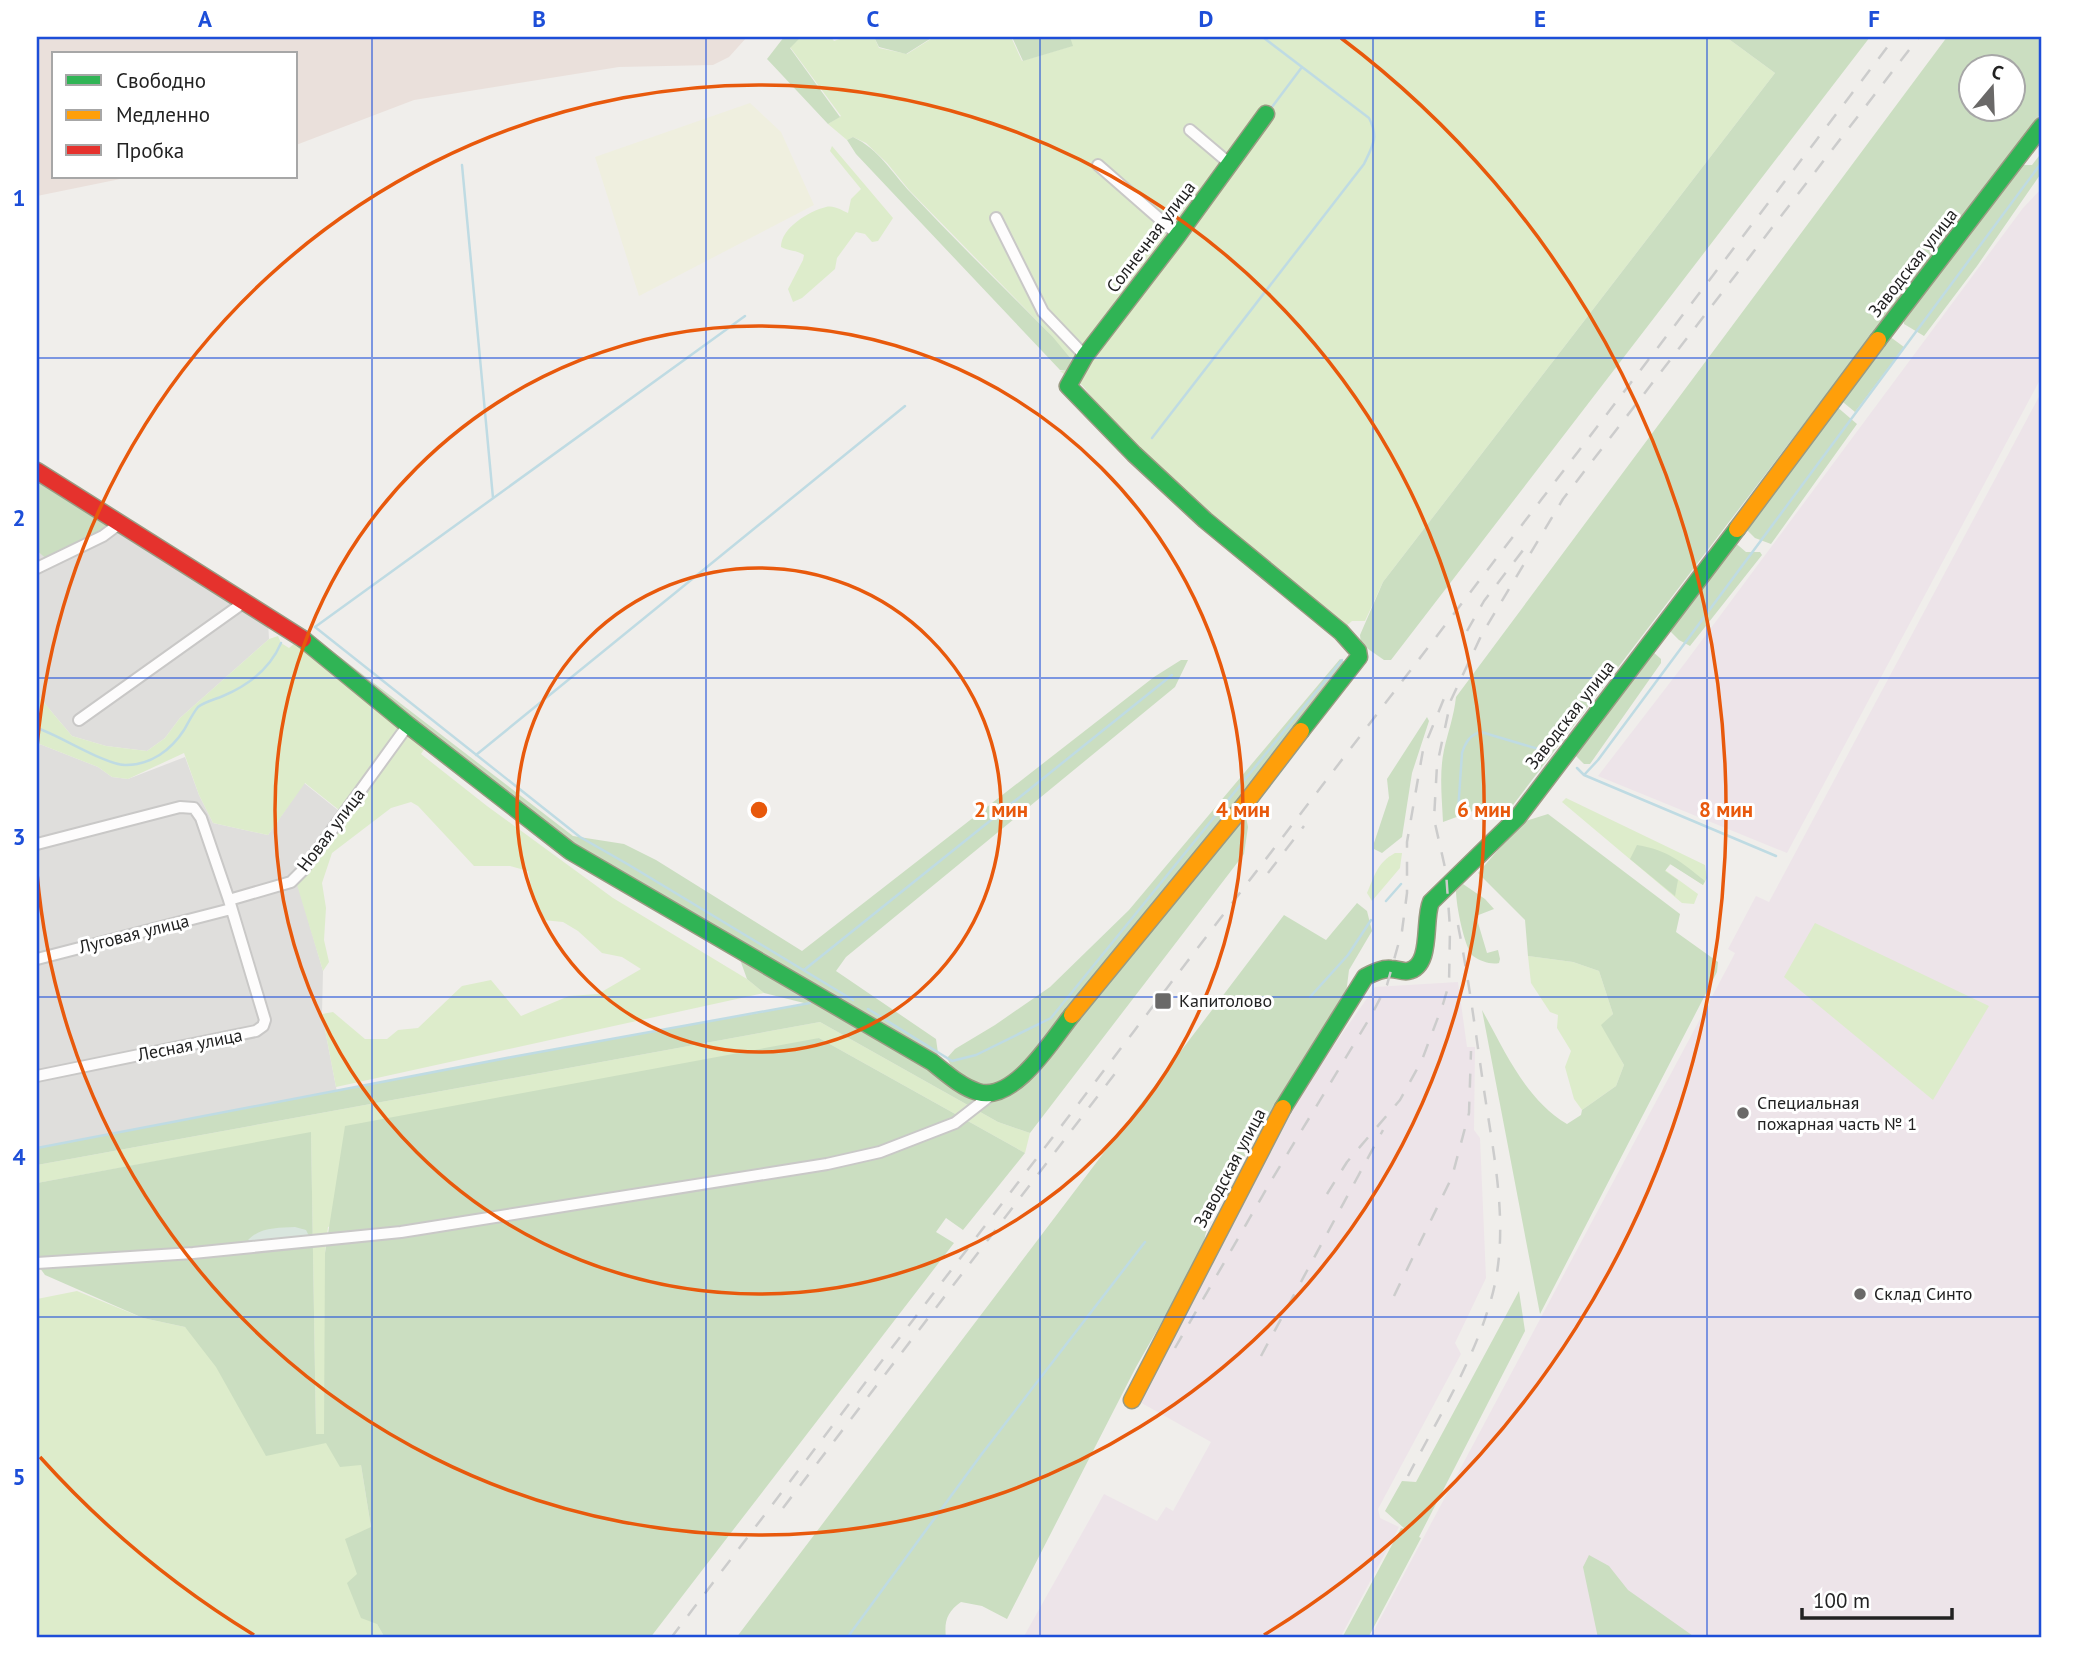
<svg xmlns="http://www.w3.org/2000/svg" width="2079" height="1675" font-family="'PT Sans',sans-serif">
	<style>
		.residential { fill: #dfdedc }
		.industrial { fill: #ede4e9 }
		.military { fill: #eae0db }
		.farmland { fill: #efefdf }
		.grass { fill: #ddeccb }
		.forest { fill: #cbdec1; fill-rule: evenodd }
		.wetland { fill: #d9e6de }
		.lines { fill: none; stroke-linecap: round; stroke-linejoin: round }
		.stream { stroke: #bfdbe3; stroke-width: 2.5 }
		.street-casing { stroke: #c9c8c7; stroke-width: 14 }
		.fast-casing { stroke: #999a82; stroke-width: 19 }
		.slow-casing { stroke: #999a82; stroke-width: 19 }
		.jam-casing { stroke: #999a82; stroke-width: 19 }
		.street { stroke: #fdfcfc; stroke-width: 10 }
		.fast { stroke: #30b455; stroke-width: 16 }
		.slow { stroke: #ff9f0a; stroke-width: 16 }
		.jam { stroke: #e5322d; stroke-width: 16 }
		.rail { stroke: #ccc; stroke-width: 2.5; stroke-dasharray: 14 14; stroke-linecap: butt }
		.grid { fill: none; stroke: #1d4ed8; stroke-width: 2; stroke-opacity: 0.55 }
		.ring { fill: none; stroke: #e8590c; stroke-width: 3.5 }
		.poi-dot { fill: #6a6968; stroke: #fff; stroke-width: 2.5 }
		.labels { text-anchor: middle; stroke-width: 6; stroke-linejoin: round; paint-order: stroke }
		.street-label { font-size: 18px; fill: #222; stroke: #fff }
		.poi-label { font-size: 18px; fill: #222; stroke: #fff; text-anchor: start }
		.centre { fill: #e8590c; stroke: #fff; stroke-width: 3.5 }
		.ring-label { font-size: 21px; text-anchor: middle; font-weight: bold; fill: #e8590c; stroke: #fff; stroke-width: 6; stroke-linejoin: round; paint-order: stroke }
		.neatline { fill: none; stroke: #1d4ed8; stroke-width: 2.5 }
		.grid-label { font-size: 23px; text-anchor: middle; font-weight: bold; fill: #1d4ed8 }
	</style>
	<rect width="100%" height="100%" fill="#f0eeeb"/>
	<path class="residential" d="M111,523l157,99 1,17 -89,79 -15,20 -18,13 -41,-5 -34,-10 -32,-38 -3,-1v-146l12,9z
		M37,743l61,24 14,10 16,2 57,-22 14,38 14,28 55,12 36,-52 35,28 -44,64 28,96 -1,43 15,78 -300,56z"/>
	<path class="industrial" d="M2042,188v188l-255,477 -189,-77 87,-113 338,-455z
		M2042,391v1247h-672l362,-679 3,-6 -7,-4 28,-53 13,6z
		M1458,982l9,65h8l-1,83 6,8 6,140 -31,65 6,11 -83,155 2,9 19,9 -59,111h-317l81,-144 53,27 9,-14 7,4 38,-69 -73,-41 156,-299 81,-115z"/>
	<path class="military" d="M37,37h710l-18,20 -16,8 -94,2 -205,33 -118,45v-91h-242v123h76l-93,19z"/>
	<path class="farmland" d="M750,103l31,29 33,73 -175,91 -44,-139z"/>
	<path class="grass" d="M801,37h30l3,4 11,-4h29l5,11 28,6 27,-17h77l11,24 50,-15 -3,-9h657l49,36 -392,509 -18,39h-13l-7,6 -66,-52 -115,-102 -49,-47 -33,-41 -11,-5 -11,-9h8l-16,-35 -143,-146 -22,-27 -21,-20 -13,-6 -6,3 -19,-16 13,-8 -51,-69z
		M832,146l61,72 -15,23 -6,1 -7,-8 -9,-2 -19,26 -2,11 -33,29 -9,4 -5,-13 15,-29 1,-5c-7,-5 -16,-4 -23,-8 0,-19 28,-36 45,-40 8,-2 15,3 22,6l3,-14 10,-10 -31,-38z
		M278,636l3,7 8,5 12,-10 128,104 -8,12 66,52 126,92 134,81 17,14 -428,94 -14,-73 11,-2 32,27h22l11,-9 20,-2 44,-42 29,-6 30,36 48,-20 29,-2 43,-25 -19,-12 -20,-4 -24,-22 -15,-9 -20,-2 -8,-15 -7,-34 -18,-5h-36l-56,-60 -7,-4 -20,6 -59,45 -10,30 4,25 -2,32 5,22 -6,9 -29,-96 45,-65 -34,-27 -37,52 -55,-12 -14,-28 -15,-42 -56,26 -16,-2 -14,-10 -61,-24v-46l3,1 32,38 34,10 41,5 18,-13 15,-20 89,-79z
		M1566,798l139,67 2,13 -4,7 -32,-21 -6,6 33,24 -4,10 -12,-1 -120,-101z
		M1395,853h7l-2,15 -28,33 -5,-8c8,-18 10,-30 28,-40z
		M1815,923l174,83 -56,94 -149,-123z
		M1528,956l45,6 26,9 14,43 -11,11 22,40 -8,21 -34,24 -8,-11 -9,-32 6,-16 -14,-23 1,-13 -8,-3 -19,-29z
		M820,1022l178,100 32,11 -5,20 -206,-115 -491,189 -3,26v181h-9l-5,-301 -274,50v-18z
		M77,1291l66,27 42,9 142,116 34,22 10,62 6,97 8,14h-348v-339z"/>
	<path class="forest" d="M784,37h17l-11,11 50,69 -12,7 -61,-65z
		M874,37h59l-27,17 -27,-7z
		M1012,37h58l3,9 -50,15z
		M1726,37h144l-479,623h-7l-23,-16 -1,-9 23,-53 392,-509z
		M1947,37h95v75l-529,693 -32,3 -38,14c-1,-23 -4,-49 1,-72 4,-18 10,-34 12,-53zM1970,66h42v42h-42z
		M853,137c26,12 39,36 58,56 46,49 94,96 141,143l19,23 -3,12 -8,-1 -204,-216 -9,-14z
		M2042,152v20l-65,94 -53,70 -20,-12v-5l115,-154h13z
		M1889,336l15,11 -49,65 -17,-14z
		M1836,406l21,18 -86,120 -16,-6 -10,-10z
		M37,464l75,59 -64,37 -11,-9z
		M1732,540l14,12h14l2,3 -72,91 -11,-6 -9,-9 1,-9z
		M324,647l7,3 242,186 51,8 32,16 146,91 352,-274 27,-17h7l-13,27 -329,270 -10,14 100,68 2,14 -6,9 29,24 -14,-28 8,-9 40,-24 55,-38 79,-77 211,-251 5,3 -100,150 3,15 -4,27 -214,279 -32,-11 -178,-100 -783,143v-17l475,-91 296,-53 -44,-11 -17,-14 -14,-39 -162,-93 -87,-69z
		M1652,651l9,8v4l-71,101h-6l-9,-9 3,-11z
		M1427,717l2,4 -17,52 -10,64 -20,16 -8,-4v-6l15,-45 -2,-19z
		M1548,814l132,100 -4,18 42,30 -1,10 -177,342 -58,-304c23,41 43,89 85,114l14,-9 1,-5 34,-24 8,-21 -23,-40 12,-11 -14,-43 -26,-9 -45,-6 -3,-36 -47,-47 44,-51z
		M1637,845c31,5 44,17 68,36l-2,4 -33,-21 -5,7 13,9 -3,16 -45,-37z
		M1463,884l22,15 9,10 -18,7 11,37 11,-3 2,9 -1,4c-8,2 -19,-2 -26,-7 -9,-9 -17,-52 -17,-65z
		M1357,903l10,8 5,20 -23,39 -3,24 -136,218 -8,40 -66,115 -129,252 -25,-13 -21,-4c-14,10 -17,19 -15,36h-210l548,-723 42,25z
		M819,1038l206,115 -62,77 -17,-12 -10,14 18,11 -304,395h-265l-8,-14 -16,-6 -14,-35 10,-9 -12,-35 26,-12 -10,-62 -21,2 -14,-24 -60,13 -50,-89 -31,-40 -42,-9 -98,-43 -8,-11v-81l274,-51 5,302h8l1,-181 20,-127z
		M1519,1291l6,40 -106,206 2,1 -53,100h-26l59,-110 4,1 -20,-18 17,-30 14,1z
		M1589,1555l20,11 19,24 68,48h-98l-15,-71z"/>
	<path class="wetland" d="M295,1227l11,3 3,6c-15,8 -46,12 -61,4 12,-13 30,-12 47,-13z"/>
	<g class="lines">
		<path class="stream" d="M1272,107l30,-40
			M462,165l31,333
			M745,316l-430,311 265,210 49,28 224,135
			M1152,438l212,-274c9,-19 15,-27 5,-46l-105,-80
			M37,728c22,7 70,38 89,37 25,0 45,-15 58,-35 4,-7 9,-17 14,-23 6,-5 18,-8 25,-11 26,-11 47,-27 58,-53
			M476,755l429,-349
			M1577,768l7,7 14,-15 444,-598
			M1584,775l192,81
			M1458,812l4,-59c3,-10 9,-19 19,-21l64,19
			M1386,901l15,-17
			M804,970l368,-295
			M1310,997l38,-42 23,-35
			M868,1009l84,52 24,-6 75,-37 291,-358
			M37,1148l475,-91 298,-54
			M847,1638l134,-183 164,-213"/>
		<defs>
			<path id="street" d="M1190,130l39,33
				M1098,165l80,70
				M996,218l47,94 42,44
				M37,568l66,-32 16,-12
				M79,720l164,-117
				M37,844l143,-37 14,1 7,10 28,82 36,120 -2,6 -7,5 -219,45
				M229,900l62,-18 12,-12 105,-145
				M37,959l194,-50
				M37,1263l156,-10 208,-21 426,-68 53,-12 75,-29 36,-28"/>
			<path id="fast" d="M1266,114l-88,121 -93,121 -17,30 66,68 71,66 136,112 17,19 1,6 -58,74
				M1878,340l164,-214
				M303,639l105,86 162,126 362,211c14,11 29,25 46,30 36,11 74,-52 94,-77
				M1283,1108l82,-131c8,-4 17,-9 26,-8 6,0 11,3 17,2 25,-5 15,-51 23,-69l87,-85 219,-288"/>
			<path id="slow" d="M1737,529l141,-189
				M1072,1015l173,-211 56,-73
				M1132,1400l151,-292"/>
			<path id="jam" d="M37,471l266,168"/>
		</defs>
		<use href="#street" class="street-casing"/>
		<use href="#fast" class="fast-casing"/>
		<use href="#slow" class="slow-casing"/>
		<use href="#jam" class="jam-casing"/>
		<use href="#street" class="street"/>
		<use href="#fast" class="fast"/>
		<use href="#slow" class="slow"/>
		<use href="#jam" class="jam"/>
		<path class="rail" d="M1467,631l17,-30 43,-56
			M1268,873l36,-47
			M1327,1194l20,-32 53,-62 22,-40 21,-56 6,-20 1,-56 -4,-56 -12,-53 3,-54 14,-65 31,-66 81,-135 356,-462
			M1394,1296l58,-119 17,-64 2,-62
			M1175,1348l96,-167 100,-165 16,-31 15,-54 5,-38v-51l16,-92 22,-54
			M1261,1356l122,-226
			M1408,1476c29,-56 64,-112 82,-173 22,-71 3,-149 -7,-220 -8,-55 -15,-109 -26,-163
			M783,1508l340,-445
			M671,1638c406,-535 817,-1067 1224,-1601"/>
	</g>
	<path class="grid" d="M372,37v1601M706,37v1601M1040,37v1601M1373,37v1601M1707,37v1601M37,358h2005M37,678h2005M37,997h2005M37,1317h2005"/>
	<g class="ring">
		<circle cx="759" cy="810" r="242"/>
		<circle cx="759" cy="810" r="484"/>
		<path d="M37 747A725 725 0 1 1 37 873"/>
		<path d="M254 1635A967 967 0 0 1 40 1457M1341 38A967 967 0 0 1 1264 1635"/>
	</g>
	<g class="poi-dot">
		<rect x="1154" y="992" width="18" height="18" rx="3.5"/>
		<circle cx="1743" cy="1113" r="7"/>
		<circle cx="1860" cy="1294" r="7"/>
	</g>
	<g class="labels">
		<g class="street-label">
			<text transform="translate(1151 237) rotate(-53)" y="6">Солнечная улица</text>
			<text transform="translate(1913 263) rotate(-52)" y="6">Заводская улица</text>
			<text transform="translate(1570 715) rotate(-52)" y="6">Заводская улица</text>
			<text transform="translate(331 830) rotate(-53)" y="6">Новая улица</text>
			<text transform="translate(134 934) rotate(-14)" y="6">Луговая улица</text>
			<text transform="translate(190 1045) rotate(-11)" y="6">Лесная улица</text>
			<text transform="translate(1230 1168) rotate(-62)" y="6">Заводская улица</text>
		</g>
		<g class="poi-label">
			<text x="1179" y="1007">Капитолово</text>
			<text x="1757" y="1109">Специальная<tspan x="1757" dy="21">пожарная часть № 1</tspan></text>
			<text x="1874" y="1300">Склад Синто</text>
		</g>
	</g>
	<circle cx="759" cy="810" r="10" class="centre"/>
	<g class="ring-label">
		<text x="1001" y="817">2 мин</text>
		<text x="1243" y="817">4 мин</text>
		<text x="1484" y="817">6 мин</text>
		<text x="1726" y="817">8 мин</text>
	</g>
	<rect width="2079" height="1675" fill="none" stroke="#ffffff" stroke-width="77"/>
	<rect x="52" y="52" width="245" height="126" fill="#ffffff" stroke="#a7a7a7" stroke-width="2"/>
	<rect x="66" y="75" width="35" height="10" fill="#30b455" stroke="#a7a7a7" stroke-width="2"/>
	<text x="116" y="88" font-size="21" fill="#222222">Свободно</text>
	<rect x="66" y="110" width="35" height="10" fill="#ff9f0a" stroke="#a7a7a7" stroke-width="2"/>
	<text x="116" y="122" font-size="21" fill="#222222">Медленно</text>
	<rect x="66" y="145" width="35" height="10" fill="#e5322d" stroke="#a7a7a7" stroke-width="2"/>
	<text x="116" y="158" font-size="21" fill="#222222">Пробка</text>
	<g transform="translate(1992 88) rotate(19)"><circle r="33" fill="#ffffff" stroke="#a7a7a7" stroke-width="2"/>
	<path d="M0-5L12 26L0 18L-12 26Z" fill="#6a6968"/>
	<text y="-10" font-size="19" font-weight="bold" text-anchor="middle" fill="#222222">С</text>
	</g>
	<path d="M1802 1608v10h150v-10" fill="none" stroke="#222222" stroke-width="3.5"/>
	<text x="1813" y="1608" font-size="21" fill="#222222" stroke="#ffffff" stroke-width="5" paint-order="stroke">100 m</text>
	<rect x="38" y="38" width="2002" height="1598" class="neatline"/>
	<g class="grid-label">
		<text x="205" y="27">A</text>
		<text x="539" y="27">B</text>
		<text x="873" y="27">C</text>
		<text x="1206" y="27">D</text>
		<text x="1540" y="27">E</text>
		<text x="1874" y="27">F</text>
		<text x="19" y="206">1</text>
		<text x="19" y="526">2</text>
		<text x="19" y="845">3</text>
		<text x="19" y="1165">4</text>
		<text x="19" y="1485">5</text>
	</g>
</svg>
